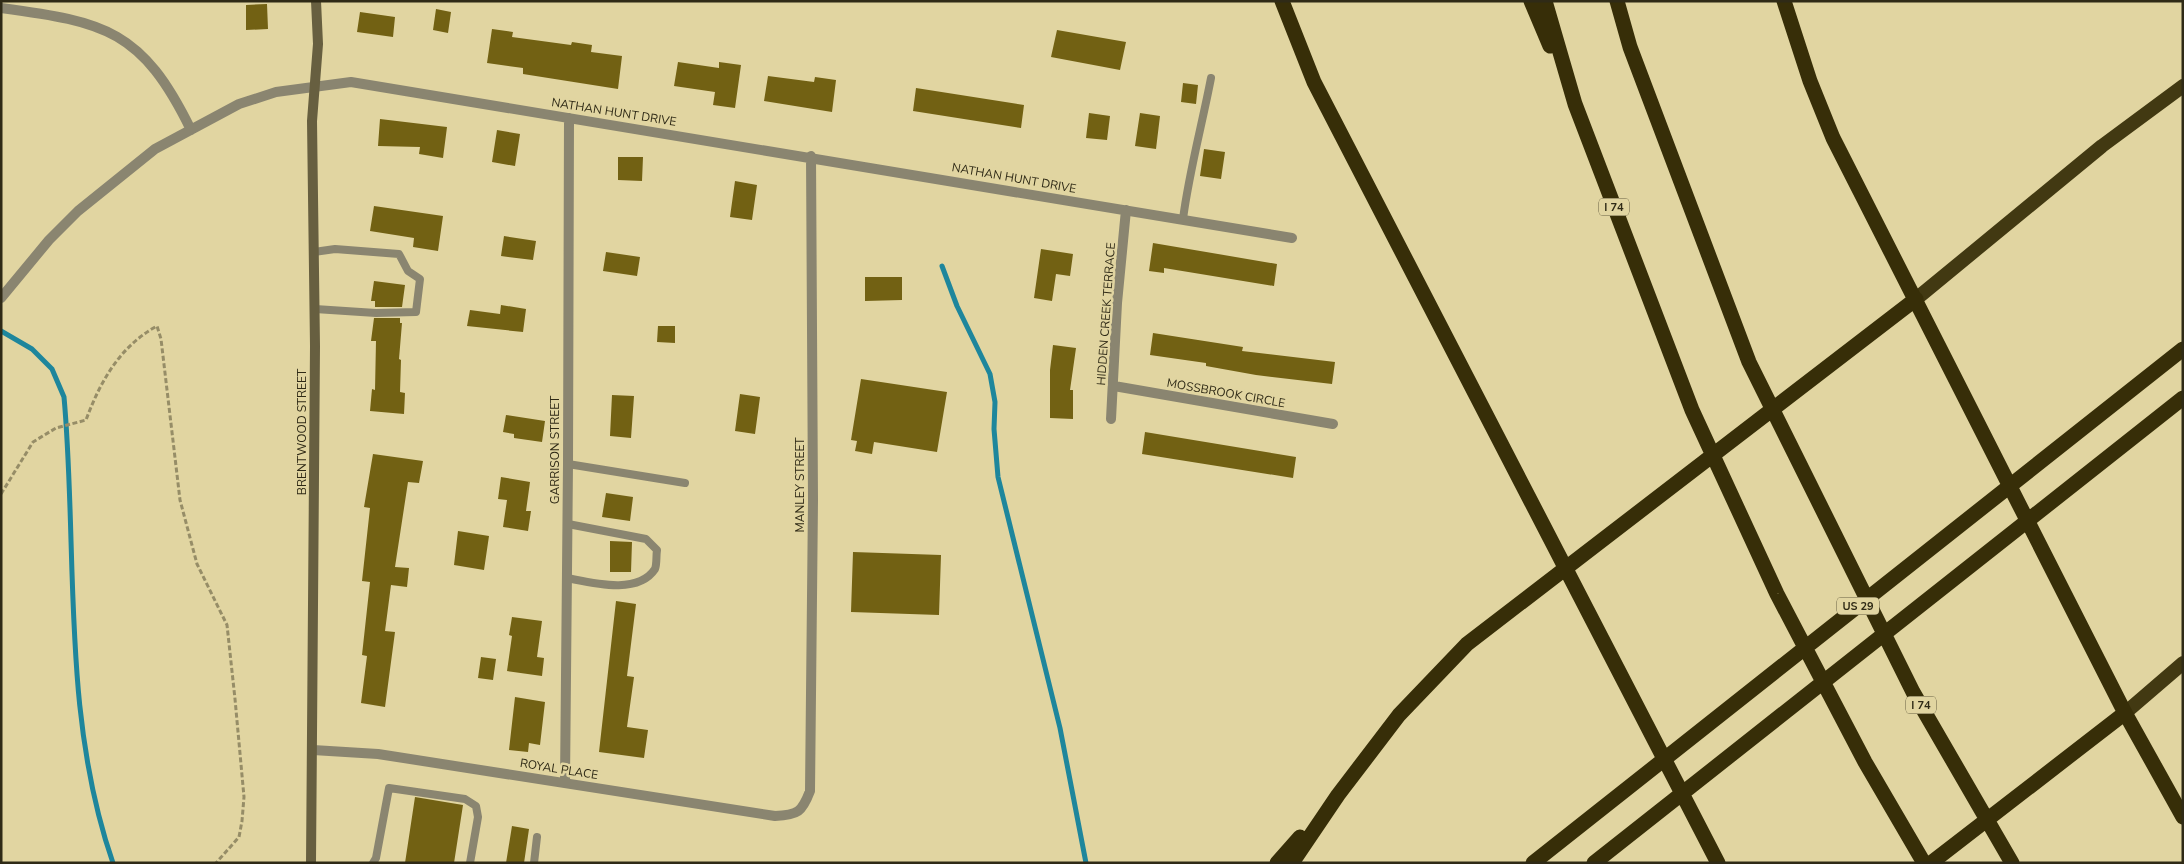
<svg xmlns="http://www.w3.org/2000/svg" width="2184" height="864" font-family="'Nunito Sans',sans-serif">
	<style>
		.lines { fill: none; stroke-linecap: round; stroke-linejoin: round }
		.stream { stroke: #1e869c; stroke-width: 5 }
		.building { fill: #726113 }
		.path { stroke: #968d67; stroke-width: 3; stroke-dasharray: 5 2.5; stroke-linecap: butt }
		.service { stroke: #8a8570; stroke-width: 8 }
		.minor { stroke: #8a8570; stroke-width: 10 }
		.secondary { stroke: #675f40; stroke-width: 10 }
		.trunk { stroke: #423912; stroke-width: 14 }
		.motorway { stroke: #372e08; stroke-width: 15 }
		.labels { text-anchor: middle; stroke-width: 5; stroke-linejoin: round; paint-order: stroke }
		.shield { fill: #e1d5a1; stroke: #645d40; stroke-width: 1 }
		.shield-label { font-size: 11px; font-weight: bold; fill: #2f2a16 }
		.street-label { font-size: 12px; fill: #2f2a16; stroke: #e1d5a1 }
	</style>
	<rect width="100%" height="100%" fill="#e1d5a1"/>
	<g class="lines">
		<path class="stream" d="M942,266l15,40 33,68 5,28 -1,27 4,48 62,251 26,135
			M1,331l31,18 20,20 12,28c14,155 -3,317 49,466"/>
	</g>
	<path class="building" d="M267,4l1,25 -22,1v-25z
		M436,9l15,3 -3,21 -15,-3z
		M360,12l35,5 -2,20 -36,-5z
		M492,29l21,3 -1,5 59,8 1,-3 20,3 -1,7 31,4 -4,33 -95,-15v-6l-36,-5z
		M1057,30l69,12 -6,28 -69,-13z
		M678,62l41,6v-6l22,3 -6,43 -22,-3 2,-13 -41,-6z
		M768,76l46,6 1,-5 21,3 -4,32 -68,-11z
		M1183,83l15,2 -2,19 -15,-2z
		M916,88l108,17 -3,23 -108,-17z
		M1089,113l21,3 -3,24 -21,-2z
		M1140,113l20,3 -4,33 -21,-3z
		M380,119l67,8 -4,31 -24,-4 1,-7 -42,-1z
		M497,130l23,4 -5,32 -23,-4z
		M1204,149l21,3 -4,27 -21,-3z
		M618,157h25l-1,24 -24,-1z
		M735,181l22,4 -5,35 -22,-3z
		M374,206l69,10 -5,35 -25,-4 1,-9 -44,-7z
		M504,236l32,5 -3,19 -32,-4z
		M1153,243l124,21 -3,22 -110,-18v5l-15,-2z
		M1041,249l32,5 -3,22 -14,-2 -4,27 -18,-3z
		M606,252l34,5 -3,19 -34,-5z
		M865,277h37v23l-37,1z
		M374,281l31,4 -3,22h-27v-6h-4z
		M501,305l25,4 -3,23 -56,-6 3,-16 30,4z
		M374,318h26v5h2l-3,36 2,1 -1,32 5,1 -1,21 -34,-3 2,-22 3,1 1,-49h-5z
		M658,326h17v17l-18,-1z
		M1153,333l90,14 -1,4 93,11 -3,22 -76,-9 -50,-9v-3l-56,-8z
		M1053,345l23,3 -6,42h3v29l-23,-1v-48z
		M861,379l86,13 -10,60 -63,-10 -2,12 -17,-3 2,-10 -6,-1z
		M740,394l20,3 -5,37 -20,-3z
		M612,395l22,1 -3,42 -21,-2z
		M506,415l39,6 -3,21 -28,-4v-4l-11,-2z
		M1145,432l151,25 -3,21 -151,-24z
		M373,454l50,7 -4,22 -11,-1 -13,85 14,1 -2,19 -16,-2 -6,46 10,1 -10,75 -24,-4 6,-47 -5,-1 8,-73 -8,-1 8,-73 -6,-1z
		M501,477l29,5 -4,29h5l-3,20 -25,-4 4,-27 -9,-1z
		M606,493l27,4 -3,24 -28,-4z
		M458,531l31,5 -5,34 -30,-5z
		M610,541l22,1 -1,30h-21z
		M853,552l88,3 -2,60 -88,-3z
		M616,601l20,3 -9,72 7,1 -7,50 21,3 -4,28 -45,-6z
		M512,617l30,4 -5,36 7,1 -2,18 -35,-5 5,-35 -3,-1z
		M481,657l15,2 -3,21 -15,-2z
		M515,697l30,5 -5,43 -11,-2 -1,9 -19,-2z
		M415,797l48,8 -9,58h-49z
		M512,826l17,3 -5,34h-18z"/>
	<g class="lines">
		<path class="path" d="M1,494l32,-52 23,-14 30,-8c14,-38 34,-74 71,-94l4,13 19,161 17,64 30,61 8,74 9,98 -2,24 -3,16 -23,26"/>
		<path class="service" d="M1183,219c6,-47 19,-94 28,-141
			M314,252l21,-3 64,5 9,17 12,8 -4,33 -40,1 -61,-4
			M568,464l117,19
			M567,578c26,5 71,17 88,-9 2,-5 1,-13 2,-19l-11,-11 -78,-15
			M373,863l3,-5 13,-70 76,11 11,7 2,11 -8,46
			M534,863l3,-26"/>
		<path class="minor" d="M1,8c105,14 141,22 190,122
			M1,298l48,-58 29,-29 77,-62 84,-45 37,-12 75,-10 941,156
			M1114,386l219,38
			M1111,419l6,-116 9,-93
			M313,750l65,4 397,62c23,-1 27,-4 35,-25l3,-291 -2,-344
			M565,783l3,-319 1,-346"/>
		<path class="secondary" d="M311,863l4,-517 -3,-225 6,-77 -2,-43"/>
		<path class="trunk" d="M1916,299l186,-153 81,-60
			M2125,713l58,-50"/>
		<path class="motorway" d="M1282,1l32,81 404,781
			M1531,1l19,45
			M1545,1l30,103 117,306 85,184 88,168 59,101
			M1617,1l13,46 119,315 164,330 99,171
			M1784,1l26,80 23,57 292,575 58,104
			M1277,863l23,-26
			M1292,863l46,-68 61,-80 68,-71 449,-345
			M1533,863l650,-514
			M1594,863l589,-465
			M1931,863l194,-150"/>
	</g>
	<g class="labels">
		<g class="shield">
			<rect x="1599" y="198.5" width="30" height="17" rx="4"/>
			<rect x="1837" y="597.5" width="42" height="17" rx="4"/>
			<rect x="1906" y="696.5" width="30" height="17" rx="4"/>
		</g>
		<g class="shield-label">
			<text x="1614" y="211">I 74</text>
			<text x="1858" y="610">US 29</text>
			<text x="1921" y="709">I 74</text>
		</g>
		<g class="street-label">
			<text transform="translate(614 112) rotate(9)" y="4">NATHAN HUNT DRIVE</text>
			<text transform="translate(1014 178) rotate(10)" y="4">NATHAN HUNT DRIVE</text>
			<text transform="translate(1106 314) rotate(-86)" y="4">HIDDEN CREEK TERRACE</text>
			<text transform="translate(1226 393) rotate(10)" y="4">MOSSBROOK CIRCLE</text>
			<text transform="translate(302 432) rotate(-90)" y="4">BRENTWOOD STREET</text>
			<text transform="translate(555 450) rotate(-90)" y="4">GARRISON STREET</text>
			<text transform="translate(800 485) rotate(-90)" y="4">MANLEY STREET</text>
			<text transform="translate(559 769) rotate(9)" y="4">ROYAL PLACE</text>
		</g>
	</g>
	<rect width="2184" height="864" fill="none" stroke="#2f2a16" stroke-width="5"/>
</svg>
